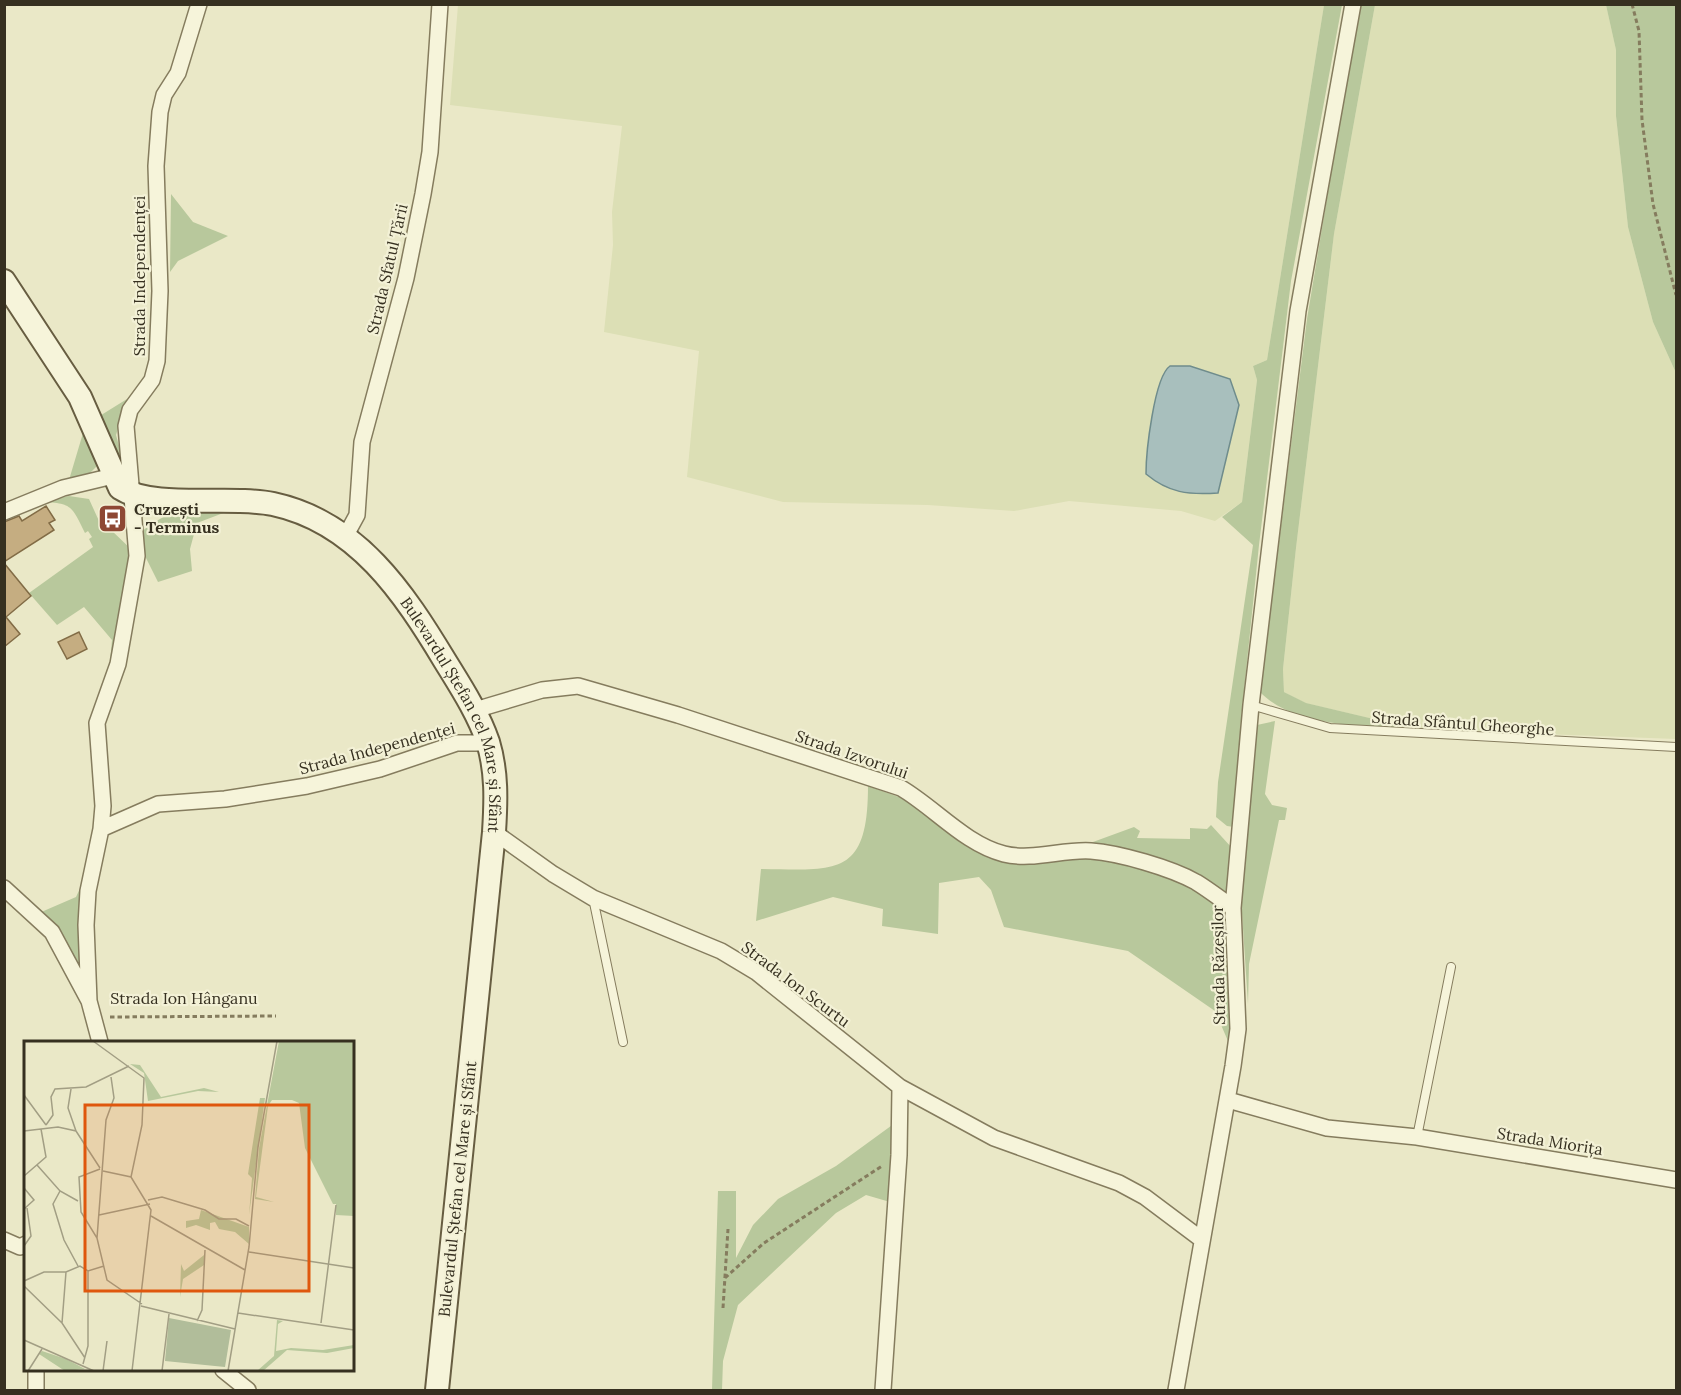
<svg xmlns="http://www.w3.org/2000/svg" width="1681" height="1395" font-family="Lora,serif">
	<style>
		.farmland { fill: #dcdfb5 }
		.green { fill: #b8c89c }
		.water { fill: #a8bfbd; stroke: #6f8c8c; stroke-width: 1.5 }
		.building { fill: #c5ad81; stroke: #826c46; stroke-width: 1.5 }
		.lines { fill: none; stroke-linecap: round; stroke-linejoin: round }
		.lane-casing { stroke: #857c5e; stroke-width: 10 }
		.street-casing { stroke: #857c5e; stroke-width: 18 }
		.secondary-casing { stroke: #675d41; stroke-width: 26 }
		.path { stroke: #857c5e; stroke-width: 3; stroke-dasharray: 4.5 3; stroke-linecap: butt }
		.lane { stroke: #f6f4da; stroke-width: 8 }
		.street { stroke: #f6f4da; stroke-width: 15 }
		.secondary { stroke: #f6f4da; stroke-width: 22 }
		.labels { text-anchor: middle; stroke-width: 4.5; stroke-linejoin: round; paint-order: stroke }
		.street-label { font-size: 16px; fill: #363020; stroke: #f3f1d6 }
		.poi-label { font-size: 16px; font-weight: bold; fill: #363020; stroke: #f3f1d6; text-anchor: start }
		.inset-road { fill: none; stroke: #a29e84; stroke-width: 1.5 }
		.view { fill: #df570d; fill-opacity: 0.15; stroke: #df570d; stroke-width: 3 }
		.inset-edge { fill: none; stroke: #363020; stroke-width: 3 }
	</style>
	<rect width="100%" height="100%" fill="#eae8c7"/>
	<path class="farmland" d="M458,5h866l-57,355 -14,6 4,14 -15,122 -27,19 -34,-10 -112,-10 -55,10 -86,-6 -145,-3 -96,-25 12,-126 -95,-19 9,-87 -1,-33 10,-86 -172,-21z
		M1375,5h231l10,45v66l12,111 25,95 23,51v366l-260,-10 -111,-26 -21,-11 -1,-23 13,-121 38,-314z"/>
	<path class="green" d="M1324,5h18l-51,276 -32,264 -18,175 -7,107 -7,-1 -11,-9 2,-35 35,-237 -31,-28 20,-15 15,-122 -4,-14 14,-6z
		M1359,5h16l-41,229 -38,314 -13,121 1,23 22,11 110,26c-47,-3 -122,-1 -156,-37l47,-373z
		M1606,5h70v368l-23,-51 -25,-95 -12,-111v-66z
		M171,194l22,28 35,14 -50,25 -8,11z
		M127,399l-11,36 8,29 -4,4 -22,-51z
		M86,423l10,24 1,19 -8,8 -20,6z
		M69,496l20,3 15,33 6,-3 23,22 -15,98 -8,13 2,-22 -28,-33 -27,18 -28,-32 64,-46 -4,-8 3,-2 -4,-6 -3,2c-14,-28 -13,-30 -45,-31z
		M224,508l2,4 -29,11 -7,26 2,22 -34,11 -14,-28 -5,-20c32,-27 44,-23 85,-26z
		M1275,721l-10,73 7,11 15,3 -2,12h-6l-30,144 -1,40 -6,-91 -4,-16 7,-30 8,-135 4,-7z
		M868,786l45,16 60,44 152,16 67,23 29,20 7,10 3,103 -3,23 -13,-30 -87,-60 -124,-24 -13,-37 -12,-13 -40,6 -1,51 -56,-8 1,-17 -50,-12 -77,24 5,-52c76,1 107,8 107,-83z
		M1211,825l21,23 -3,50 -147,-52 52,-19 6,4 -3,7 53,1v-11l17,1z
		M83,882v101l-44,-70 37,-16z
		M895,1123l-5,79 -24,-7 -30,18 -98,92 -15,56 -1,29h-10l6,-199h18v67l17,-33 25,-26 58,-33z"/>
	<path class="water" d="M1170,366h20l40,13 9,26 -21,88c-30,2 -49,0 -72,-19 0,-21 8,-97 24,-108z"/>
	<path class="building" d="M46,506l9,14 -6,3 5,7 -50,32v-40l15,-6 3,5z
		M4,563l27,33 -25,21 14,17 -16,13z
		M79,632l8,17 -20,10 -9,-17z"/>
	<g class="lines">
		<defs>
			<path id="lane" d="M1251,705l79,23 346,19
				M593,898l30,144
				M1417,1137l34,-170"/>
			<path id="street" d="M4,512l59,-24 50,-12
				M345,537l12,-22 5,-73 44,-164 17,-84 7,-42 10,-148
				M475,710l67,-20 36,-4 100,29 223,73c34,20 64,56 103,66 28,7 59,-5 87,-3 28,2 80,17 105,31 13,8 25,17 37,26
				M101,829l57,-25 67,-5 82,-13 73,-17 77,-26h31
				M494,832l59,42 40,24 128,53 35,21 144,115 94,51 125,45 26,14 56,42
				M4,888l48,44 37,69 11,41
				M89,1001l-3,-76 2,-34 13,-62 2,-23 -6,-83 21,-59 19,-108 -11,-130 4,-16 22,-30 5,-19 3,-70 -4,-125 4,-54 4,-17 14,-22 21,-69
				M1228,1100l99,28 90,9 259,43
				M4,1240l16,7 6,-3
				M36,1370v20
				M223,1370l25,20
				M883,1390l16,-235 1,-68
				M1176,1390l57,-324 5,-37 -5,-121 18,-203 47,-394 55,-307"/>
			<g id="secondary">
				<path id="s1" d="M4,281l76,116 40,91c34,22 110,7 153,16 84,18 131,89 172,157 16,26 33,52 43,81 9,30 8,59 6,90l-57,558"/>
			</g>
		</defs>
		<use href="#lane" class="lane-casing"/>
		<use href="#street" class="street-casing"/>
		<use href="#secondary" class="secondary-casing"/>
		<path class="path" d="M1632,4l7,27 3,89 11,84 23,91
			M110,1017l166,-1
			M725,1278l39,-35 118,-77
			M723,1308l5,-79"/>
		<use href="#lane" class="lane"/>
		<use href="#street" class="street"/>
		<use href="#secondary" class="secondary"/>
	</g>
	<defs>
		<symbol id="bus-square" viewBox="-11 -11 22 22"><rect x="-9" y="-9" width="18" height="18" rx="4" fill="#8e4834" stroke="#f3f1d6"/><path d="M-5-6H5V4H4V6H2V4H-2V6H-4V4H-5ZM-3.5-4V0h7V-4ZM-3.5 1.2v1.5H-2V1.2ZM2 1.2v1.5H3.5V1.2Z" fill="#fff"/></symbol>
	</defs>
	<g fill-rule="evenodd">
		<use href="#bus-square" x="96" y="502" width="33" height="33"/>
	</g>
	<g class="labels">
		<g class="street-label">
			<text transform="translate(387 269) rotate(-77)" y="6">Strada Sfatul Țării</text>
			<text transform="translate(139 276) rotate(-90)" y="6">Strada Independenței</text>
			<text dy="6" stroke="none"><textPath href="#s1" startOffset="688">Bulevardul Ștefan cel Mare și Sfânt</textPath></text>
			<text transform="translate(1463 723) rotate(4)" y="6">Strada Sfântul Gheorghe</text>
			<text transform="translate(377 748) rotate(-15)" y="6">Strada Independenței</text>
			<text transform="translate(852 754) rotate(19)" y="6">Strada Izvorului</text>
			<text transform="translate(1218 965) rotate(-91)" y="6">Strada Răzeșilor</text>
			<text transform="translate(796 984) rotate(37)" y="6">Strada Ion Scurtu</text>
			<text x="184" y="1004">Strada Ion Hânganu</text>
			<text transform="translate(1550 1141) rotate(9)" y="6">Strada Miorița</text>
			<text transform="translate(457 1189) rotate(-84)" y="6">Bulevardul Ștefan cel Mare și Sfânt</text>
		</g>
		<g class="poi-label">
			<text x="134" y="515">Cruzești<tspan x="134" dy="18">- Terminus</tspan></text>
		</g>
	</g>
	<g transform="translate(24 1041)">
		<rect width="330" height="330" fill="#eae8c7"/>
		<path d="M255,0h75v175l-18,-1v-11h-3l-28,-56 -6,-45 -7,-3h-20l-4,6 -12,91 18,5 -19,-3 4,-51zM106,23l10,1 21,32 43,-9 15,4 -21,-1 -50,10 -4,-28zM236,57h5l-16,117 3,-37 -4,-4zM177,169l48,17v17l-14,-12 -16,-3 -4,-7 -5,1v7l-14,-5 -10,3v-7l13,-2zM180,214v10l-21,14 -3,18 1,-33 3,7zM253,279l6,1 -5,3 -2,27 15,-3 32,2 31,-5v3l-27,5 -40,-3 -24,21h-6l17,-15zM18,310l24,8 19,10 -20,2 -26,-17z" fill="#b8c89c"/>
		<path d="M145,277l62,12 -6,37 -60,-6z" fill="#b1bd9a"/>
		<path class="inset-road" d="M69,0l51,37 -2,47 -11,52M47,48l-3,19 8,23M0,54l22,30M22,84l7,-10 -2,-18 4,-8 31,-2 43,-21M0,90l34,-4 18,4 24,37M13,124l23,26 18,10M76,128l-21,8 2,35 16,26 10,42 35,24M79,130l28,6 20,33 -19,161M0,135l22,-19 -5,-28M0,147l10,12 -10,9M36,150l-7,13 11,36 14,26M124,159l14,-3 43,13 14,9h17l13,7M75,174l51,-11M127,175l94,54M73,197l9,-118 8,-22 -3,-21M0,205l7,-10 -4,-28M225,211l105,16M0,240l20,-9h22l14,-6 8,5 16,-5M0,245l38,37 23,35M117,265l94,23M214,272l116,17M173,280l5,-11 3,-60M38,282l4,-51M297,282l15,-118M0,299l70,31M59,323l5,-18v-75M4,330l14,-22M79,330l4,-30M138,330l7,-57M204,330l21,-124 9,-100 19,-106"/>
		<path class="view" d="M61,64h224v186h-224z"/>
		<rect width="330" height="330" class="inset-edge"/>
	</g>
	<rect width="1681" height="1395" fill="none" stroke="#363020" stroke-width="12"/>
</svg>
